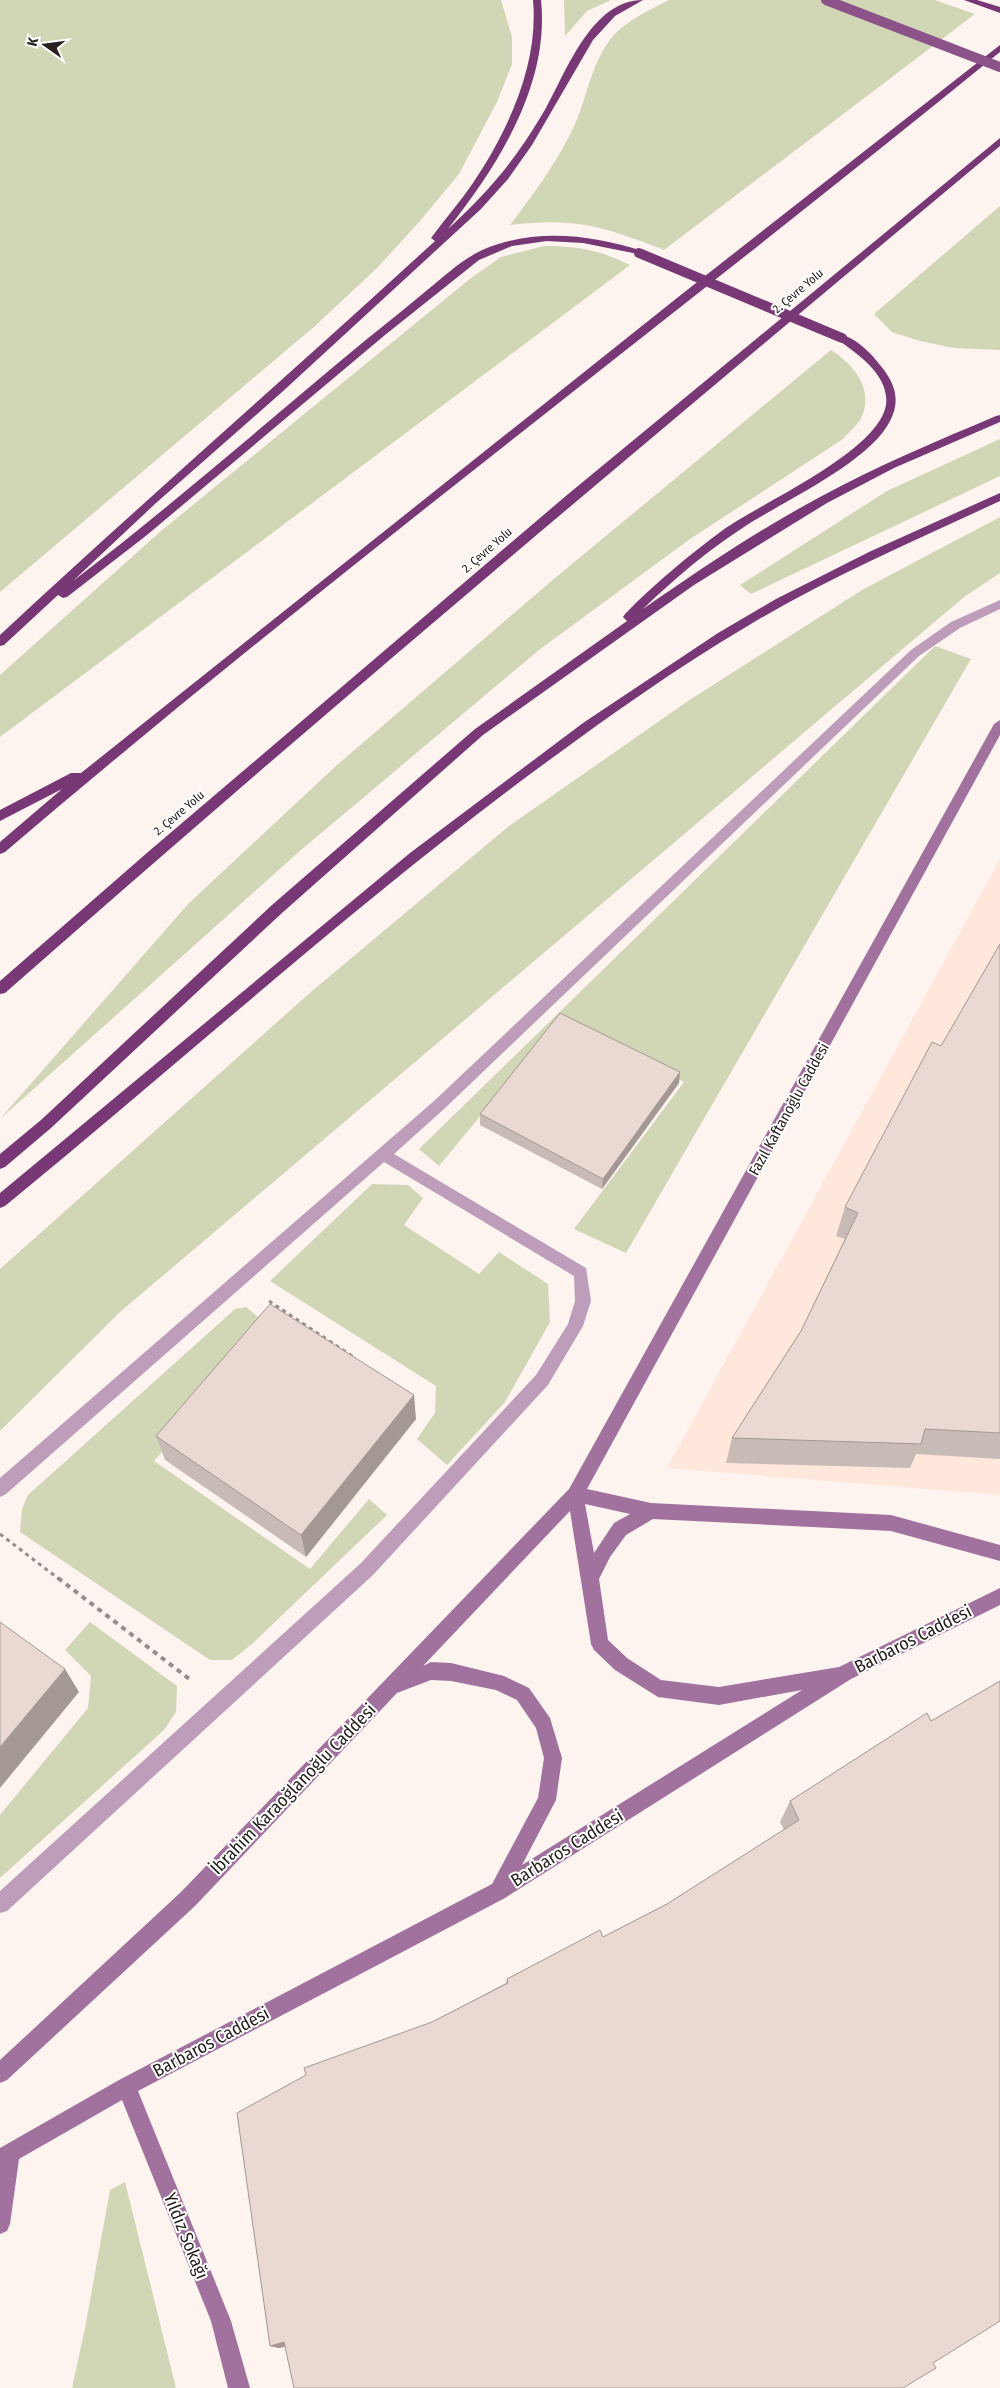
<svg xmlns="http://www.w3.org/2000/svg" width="1000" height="2388" font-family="'Fira Sans Condensed',sans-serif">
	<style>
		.built { fill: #ffe7dc }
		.green { fill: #d1d6b6 }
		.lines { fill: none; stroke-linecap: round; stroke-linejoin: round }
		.path-far1 { stroke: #958d89; stroke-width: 3; stroke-dasharray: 4 4; stroke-linecap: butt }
		.path { stroke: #958d89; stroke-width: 4; stroke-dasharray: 5 5; stroke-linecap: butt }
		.street { fill: #be9dbb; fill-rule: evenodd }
		.secondary { fill: #a1729d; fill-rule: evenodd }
		.highway { fill: #783775; fill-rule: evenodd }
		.primary-bridge { stroke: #8c5388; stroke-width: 10 }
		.highway-bridge { stroke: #783775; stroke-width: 10 }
		.wall { fill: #c8bbb5 }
		.shaded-wall { fill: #a39893 }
		.building { fill: #e9d9d2; stroke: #a39893 }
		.labels { text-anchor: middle; stroke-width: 4; stroke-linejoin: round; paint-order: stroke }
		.far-street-label { font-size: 12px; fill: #292320; stroke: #fff }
		.street-label { font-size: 15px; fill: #292320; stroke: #fff }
		.near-street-label { font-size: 18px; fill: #292320; stroke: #fff }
	</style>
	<rect width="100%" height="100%" fill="#fdf4ef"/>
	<path class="built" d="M1000,859v636l-333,-27z"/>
	<path class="green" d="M0,0h501l11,37v27l-15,38 -38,72 -39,47 -43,47 -62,58 -315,266z
		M564,0h47l-24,11 -22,25z
		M669,0h266l40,14 -311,236c-59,-23 -89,-33 -154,-25 25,-33 49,-65 66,-103 12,-29 17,-64 38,-87 15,-16 36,-25 55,-35z
		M1000,206v144l-46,-2 -34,-7 -28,-9 -18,-18z
		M544,246c34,0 55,4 86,19l-630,472v-62l161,-144 310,-253 30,-21z
		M831,350c22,14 44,39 30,68 -4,8 -13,15 -18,21l-153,100 -151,111 -238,200 -301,269 188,-215 149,-139 218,-187z
		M1000,439v37l-249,118 -11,-9 147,-94z
		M1000,517v56l-36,24 -844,715 -120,119v-162l312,-278 197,-165 179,-125 174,-111z
		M935,646l36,13 -345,594 -52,-24 110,-147 -124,-62 -121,146 -20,-17z
		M372,1184l36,1 15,13 -19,27 75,49 20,-22 49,32 2,38 -45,80 -58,63 -30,-26 18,-26 1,-27 -166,-105z
		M246,1307l24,20 -116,134 156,108 59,-70 18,16 -134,128 -21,17h-22l-190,-128 2,-23 6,-14 207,-186z
		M90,1622l87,64 -1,26 -12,18 -164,148v-63l88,-107 3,-32 -26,-26z
		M125,2182l51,206h-104l13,-60 25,-138z"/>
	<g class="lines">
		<path class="path-far1" d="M269,1301l86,57
			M0,1534l59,45"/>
		<path class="path" d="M58,1578l134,103"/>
		<path class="street" d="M1000,600v9l-40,19 -41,28 -475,453 -50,45 192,114 5,33 -8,25 -35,59 -175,190 -366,336 -7,2v-22l361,-328 175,-188 32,-51 7,-23 -1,-25 -190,-114 -378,332 -6,3v-19l434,-377 477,-451 40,-28z"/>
		<path class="secondary" d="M1000,720v15l-413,754 64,14 240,12 109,30v16l-109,-30 -238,-12 -27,16 -16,22 -11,22 9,61 19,18 34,22 58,7 120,-20 161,-79v17l-149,74 -346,219 -367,193 93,230 19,67h-22l-17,-67 -89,-221 -103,59 -9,65 -3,7 -7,3v-86l119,-68 373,-196 46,-86 6,-40 -8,-30 -19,-28 -21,-10 -45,-9 -20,-1 -34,13 -202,213 -188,174 -7,3v-23l181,-168 388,-403 425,-765zM585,1504l45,10 -16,9 -20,30zM570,1511l21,133 3,6 21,20 43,27 61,8 83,-15 -280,175 34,-65 6,-42 -12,-40 -21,-30 -25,-12 -53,-13 -20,-1 -8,4z"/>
		<path class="highway" d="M533,0h8c9,84 -43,166 -93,229 26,-24 49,-48 69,-76 11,-15 20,-30 29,-45 21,-38 46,-108 97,-108l-28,16 -22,24 -61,105 -24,34 -27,30 -200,184 -125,110 -83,78c101,-77 196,-161 294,-242 20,-16 40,-32 59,-48 19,-15 38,-34 61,-43 52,-20 104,-13 156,3v4l-60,-12 -36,-2 -35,5 -33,14 -94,75 -238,200 -80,62 -4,1 -5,-3 -54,50 -4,1v-11c143,-133 291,-262 435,-394l-4,-3c14,-19 29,-36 42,-55 35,-52 66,-119 60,-183z
			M964,0h13l23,7v6z
			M1000,45v7c-330,269 -672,524 -995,800l-5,2v-12l62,-53 -62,32v-11l71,-37h10l601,-479z
			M1000,138v8c-334,279 -668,559 -995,847l-5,1v-13l148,-129 419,-357z
			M842,335c14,3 30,19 38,30 15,18 21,35 10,56 -20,41 -108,81 -146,106 -37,24 -70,52 -101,82 56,-39 117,-80 177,-112 57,-31 117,-56 176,-81l4,-1v7l-106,46 -67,35 -133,82 -211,150 -201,178 -231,215 -46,39 -5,2v-15l41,-34 231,-215 203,-176 152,-108 -4,-4 2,-3c30,-31 63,-58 98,-84 38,-27 155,-78 163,-125 4,-29 -28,-51 -48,-65l-1,-2z
			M1000,493v8c-86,40 -173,77 -254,126 -68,40 -134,87 -198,134 -189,139 -362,297 -543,445l-5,2v-15l410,-340 173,-130 135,-90 58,-34 93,-47z"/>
		<path class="primary-bridge" d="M826,0l174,67"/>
		<path class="highway-bridge" d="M639,253l203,85"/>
	</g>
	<path class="wall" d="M1000,944v515l-84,-5 -6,14 -184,-5 6,-25 69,-107 44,-92 -9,-3 9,-29 96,-161z
		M679,1083l-77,106 -122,-64v-11z
		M416,1419l-110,138 -141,-97 -9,-24z
		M927,1713l-642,634 -6,1 -9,-2 162,-324 74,-39 1,-4 96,-42 64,-33 117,-74 -4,-8 10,-21z"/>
	<path class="shaded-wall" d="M680,1072l-1,11 -77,106 1,-10z
		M414,1395l2,24 -110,138 -5,-22z
		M65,1669l14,23 -79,96v-41z
		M284,2342l9,2 -14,4 -9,-2z"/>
	<path class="building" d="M1000,944v489l-75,-4 -4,15 -189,-6 69,-107 57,-118 -13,-6 87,-165 9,4z
		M560,1013l120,59 -77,107 -123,-65z
		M270,1304l144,91 -113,140 -145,-99z
		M0,1622l65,47 -65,78z
		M1000,1681v640l-67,42 3,5 -33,20h-609l-10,-46 -14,4 -33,-233 69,-38 -2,-7 128,-46 76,-39 -1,-4 93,-49 3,7 64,-33 132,-84 -9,-19 137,-88 4,8z"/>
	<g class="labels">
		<g class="far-street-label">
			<text transform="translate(798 291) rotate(-40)" y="4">2. Çevre Yolu</text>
			<text transform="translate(487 550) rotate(-41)" y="4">2. Çevre Yolu</text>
			<text transform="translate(179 813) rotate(-40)" y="4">2. Çevre Yolu</text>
		</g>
		<g class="street-label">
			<text transform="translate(789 1109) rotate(-61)" y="5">Fazıl Kaftanoğlu Caddesi</text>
		</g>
		<g class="near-street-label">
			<text transform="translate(913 1639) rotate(-27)" y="6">Barbaros Caddesi</text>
			<text transform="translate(293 1789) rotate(-46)" y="6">İbrahim Karaoğlanoğlu Caddesi</text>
			<text transform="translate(567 1848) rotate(-32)" y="6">Barbaros Caddesi</text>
			<text transform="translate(211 2042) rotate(-28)" y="6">Barbaros Caddesi</text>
			<text transform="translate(186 2236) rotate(68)" y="6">Yıldız Sokağı</text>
		</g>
	</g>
	<g transform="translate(45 45) rotate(284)" stroke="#ffffff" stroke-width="4" paint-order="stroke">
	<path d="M0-4L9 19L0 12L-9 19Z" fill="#292320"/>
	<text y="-8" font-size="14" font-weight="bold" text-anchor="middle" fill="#292320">K</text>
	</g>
</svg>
